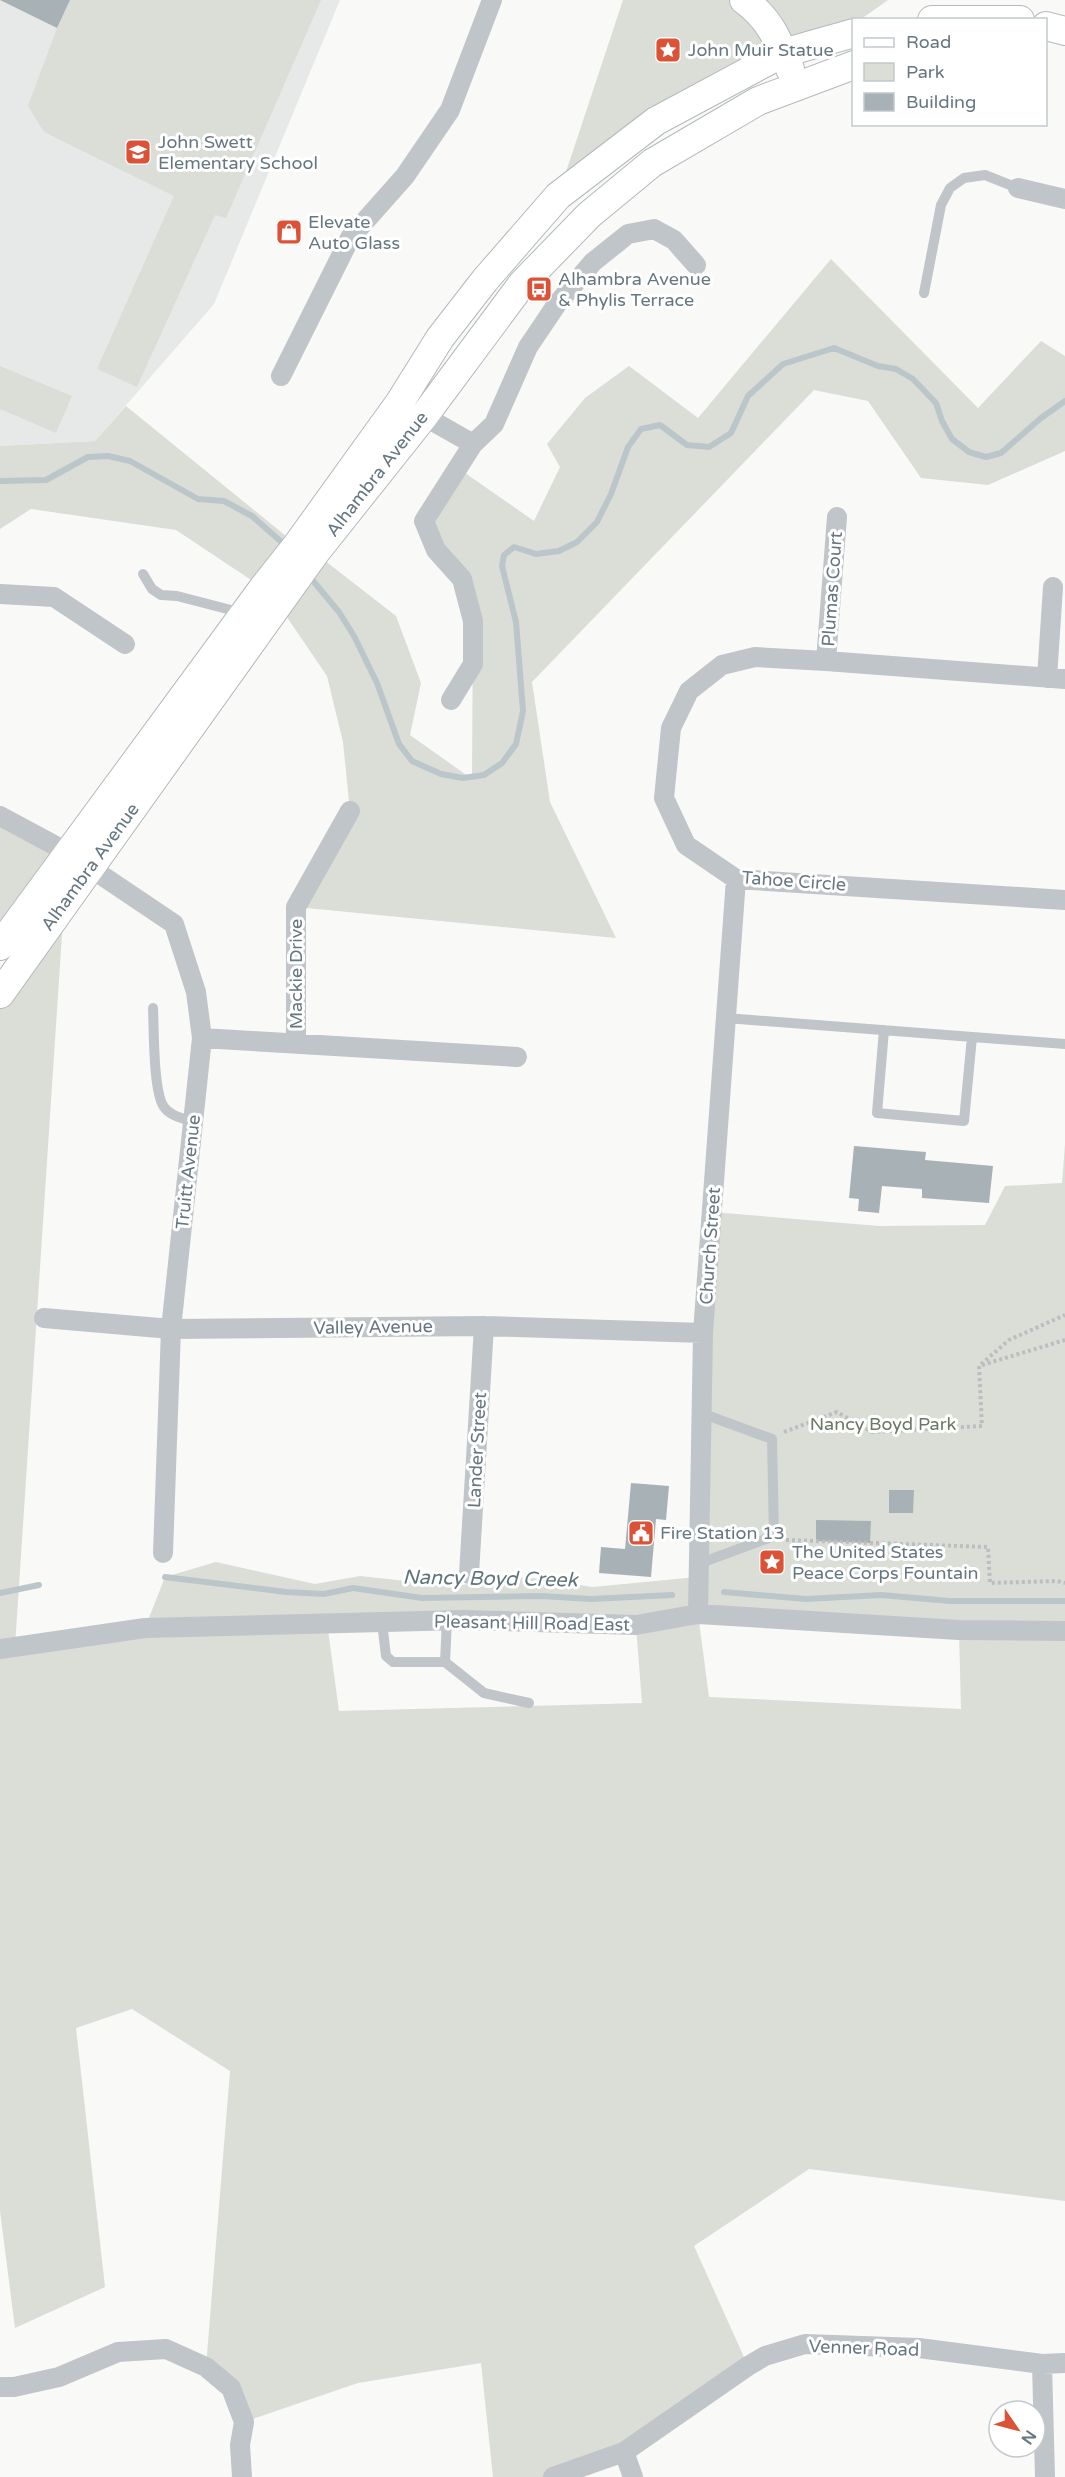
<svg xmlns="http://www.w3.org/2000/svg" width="1065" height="2477" font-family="'Varela Round',sans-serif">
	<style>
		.built { fill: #e7e9e8 }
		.green { fill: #daded6; fill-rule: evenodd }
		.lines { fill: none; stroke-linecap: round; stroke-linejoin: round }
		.stream { stroke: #bbc6ca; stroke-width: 6 }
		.building { fill: #a8b1b6 }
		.secondary-casing { stroke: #b3b9bd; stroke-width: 30 }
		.path { stroke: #bbbec1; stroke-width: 4; stroke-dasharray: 3 3; stroke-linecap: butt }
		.lane { stroke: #c0c5c9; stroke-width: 10 }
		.street { stroke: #c0c5c9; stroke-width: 20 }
		.secondary { stroke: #fff; stroke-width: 28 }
		.labels { text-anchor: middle; stroke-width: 6; stroke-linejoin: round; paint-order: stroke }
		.poi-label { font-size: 18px; fill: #667781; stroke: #fff; text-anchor: start }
		.street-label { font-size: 18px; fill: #667781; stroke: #fff }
		.park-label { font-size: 18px; fill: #697964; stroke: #fff }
		.water-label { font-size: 20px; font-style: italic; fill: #60757a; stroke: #fff }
	</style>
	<rect width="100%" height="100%" fill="#f9f9f7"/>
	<path class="built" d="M0,0h340l-126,304 -119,137 -95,5z"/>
	<path class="green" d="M66,0h255l-95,218 -11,-3 -78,172 -40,-18 77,-173 -130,-64 -16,-26 29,-78 12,-26z
		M623,0h265l-27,19 -7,1 -71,33 -225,143z
		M831,259l147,149 63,-67 24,15v95l-77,34 -67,-7 -53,-77 -54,-11 -282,292 18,120 66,136 -320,-31 54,-96 -7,-69 -16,-66 -49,-72 37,-51 81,63 25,67 -11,52 62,44 1,-158 -49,-100 34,-53 76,53 26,-54 -13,-23 38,-46 44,-32 69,52z
		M0,366l72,30 -16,37 -56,-24z
		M126,406l171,139 -34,43 -87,-58 -145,-21 -31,20v-83l95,-5z
		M0,816l67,36 -67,94z
		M64,904l-49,742 130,-18 20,-51 51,-15 99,22 45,-8 92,10 74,-9 67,10 104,-10 15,-365 167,14 106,-1 20,-39 57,-3 3,-39v1057l-256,-32 -115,77 54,120 -124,86 -71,25h-60l-12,-114 -123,20 -114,39 -38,-55 24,-296 -98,-62 -56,19 29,259 -90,41 -15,-117v-1217zM698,1614l261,16 2,79 -252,-12zM327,1623l309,3 6,77 -303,8z"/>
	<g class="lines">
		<path class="stream" d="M0,481l46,-1 42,-23 20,-1 22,5 68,38 26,2 28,15 34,30
			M309,576l30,36 15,24 23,47 22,61 13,17 29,13 22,4 21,-3 18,-12 14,-19 7,-33 -7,-89 -14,-56 2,-11 10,-8 22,7 23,-3 18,-9 20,-20 14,-28 17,-47 13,-18 19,-4 27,20 22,2 22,-14 17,-37 35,-32 51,-16 44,18 18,3 17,10 23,24 6,18 10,18 17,13 17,5 15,-4 40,-35 24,-17
			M165,1577l121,15 38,2 29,-6 69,10 119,-2 50,3 81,-4
			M724,1592l82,7 75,-4 69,6h115
			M0,1593l39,-8"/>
	</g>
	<path class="building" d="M0,0h70l-13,28z
		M854,1146l72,6 -1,8 68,6 -4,37 -67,-5v-9l-40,-3 -3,27 -21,-2 1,-12 -10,-1z
		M631,1483l38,3 -3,34 -10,-1 -5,58 -52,-4 2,-26 24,2z
		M889,1490h25l-1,23h-24z
		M816,1520l55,1 -1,22 -54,-2z"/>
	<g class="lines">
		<defs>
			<path id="secondary" d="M744,0c26,19 34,40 46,69
				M932,20h88
				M1046,26l19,5
				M0,946l263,-358 34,-43 103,-143 40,-64 45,-58 73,-84 98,-75 127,-68 71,-20
				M0,994l315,-441 109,-137 98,-132 67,-69 63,-52 106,-62 96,-36"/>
		</defs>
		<use href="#secondary" class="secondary-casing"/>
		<path class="path" d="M982,1365l83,-25
			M784,1432l53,-20 35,20 110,-6 -3,-60 30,-26 56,-25
			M786,1540l202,7 2,36 67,-2 8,2"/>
		<path class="lane" d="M924,293l17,-88 9,-17 14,-10 21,-3 33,13
			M143,574l9,15 9,6 16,1 54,14 9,6
			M153,1008c1,20 0,84 11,99 6,9 19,11 29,15
			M726,1018l339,26
			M884,1030l-7,83 87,8 8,-84
			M698,1564l76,-28 -2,-97 -71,-26
			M382,1622l4,34 7,6h52l2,-42
			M445,1662l39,31 45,10"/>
		<path class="street" d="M1018,188l47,11
			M281,376l69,-138 55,-62 45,-66 42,-110
			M415,411l58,33 21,-20 34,-77 29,-43 36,-42 35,-28 26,-5 20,11 22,25
			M0,594l54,3 71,47
			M826,661l11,-144
			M1047,678l6,-91
			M1065,679l-239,-18 -71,-4 -33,8 -33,26 -18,37 -7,70 22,47 50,34 329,21
			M451,700l22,-36v-43l-11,-42 -26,-29 -12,-29 49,-77
			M0,816l67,36 107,72 22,68 6,46 -31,291 -8,224
			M202,1038l315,19
			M296,1043v-136l54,-96
			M44,1318l127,11 313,-3 219,7
			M469,1574l15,-248
			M698,1614l5,-281 33,-454
			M0,1649l145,-21 318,-8 173,5 62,-11 261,16 106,1
			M1042,2364l3,113
			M0,2387h14l45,-10 59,-25 48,-3 40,18 25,21 13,34 -4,23 2,32
			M624,2452l9,25
			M553,2477l71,-25 124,-86 17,-10 40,-12 114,4 123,16 23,-1"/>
		<use href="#secondary" class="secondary"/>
	</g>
	<defs>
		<symbol id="sight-square" viewBox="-11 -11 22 22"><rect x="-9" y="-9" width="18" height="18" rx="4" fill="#db5236" stroke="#fff"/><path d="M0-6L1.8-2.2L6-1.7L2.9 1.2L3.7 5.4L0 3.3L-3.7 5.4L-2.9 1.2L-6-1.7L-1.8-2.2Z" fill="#fff"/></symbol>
		<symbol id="school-square" viewBox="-11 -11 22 22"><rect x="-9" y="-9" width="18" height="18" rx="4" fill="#db5236" stroke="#fff"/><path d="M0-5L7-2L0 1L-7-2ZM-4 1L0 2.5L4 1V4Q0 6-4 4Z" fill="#fff"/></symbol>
		<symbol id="shop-square" viewBox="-11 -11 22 22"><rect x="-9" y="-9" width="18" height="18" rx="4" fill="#db5236" stroke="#fff"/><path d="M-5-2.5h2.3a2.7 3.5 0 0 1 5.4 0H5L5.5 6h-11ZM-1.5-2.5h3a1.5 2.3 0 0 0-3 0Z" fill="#fff"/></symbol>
		<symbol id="bus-square" viewBox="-11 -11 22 22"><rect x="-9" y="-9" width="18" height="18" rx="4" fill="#db5236" stroke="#fff"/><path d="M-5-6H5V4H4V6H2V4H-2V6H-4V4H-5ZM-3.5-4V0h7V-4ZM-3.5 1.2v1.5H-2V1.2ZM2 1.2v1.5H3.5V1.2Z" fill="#fff"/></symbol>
		<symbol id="civic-square" viewBox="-11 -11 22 22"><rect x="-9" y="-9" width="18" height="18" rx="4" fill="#db5236" stroke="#fff"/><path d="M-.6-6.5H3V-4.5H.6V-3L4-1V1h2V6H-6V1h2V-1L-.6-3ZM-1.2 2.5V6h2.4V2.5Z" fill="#fff"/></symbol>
	</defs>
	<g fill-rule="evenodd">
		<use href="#sight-square" x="653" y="35" width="30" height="30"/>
		<use href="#school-square" x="123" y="137" width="30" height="30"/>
		<use href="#shop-square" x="274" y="217" width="30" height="30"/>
		<use href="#bus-square" x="524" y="274" width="30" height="30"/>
		<use href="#civic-square" x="626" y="1518" width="30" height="30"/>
		<use href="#sight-square" x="757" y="1547" width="30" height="30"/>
	</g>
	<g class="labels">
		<g class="poi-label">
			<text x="688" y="56">John Muir Statue</text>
			<text x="158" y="148">John Swett<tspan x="158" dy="21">Elementary School</tspan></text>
			<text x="308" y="228">Elevate<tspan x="308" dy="21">Auto Glass</tspan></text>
			<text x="558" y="285">Alhambra Avenue<tspan x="558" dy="21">&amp; Phylis Terrace</tspan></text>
			<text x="660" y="1539">Fire Station 13</text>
			<text x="792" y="1558">The United States<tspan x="792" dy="21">Peace Corps Fountain</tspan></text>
		</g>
		<g class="street-label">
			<text transform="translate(377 474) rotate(-52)" y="6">Alhambra Avenue</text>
			<text transform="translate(832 589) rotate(-86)" y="6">Plumas Court</text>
			<text transform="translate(90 867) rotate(-54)" y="6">Alhambra Avenue</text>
			<text transform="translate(794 881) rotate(4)" y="6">Tahoe Circle</text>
			<text transform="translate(296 974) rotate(-90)" y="6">Mackie Drive</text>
			<text transform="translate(188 1172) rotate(-84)" y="6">Truitt Avenue</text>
			<text transform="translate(710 1246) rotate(-86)" y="6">Church Street</text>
			<text transform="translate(373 1327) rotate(-1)" y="6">Valley Avenue</text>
			<text transform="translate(477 1450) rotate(-87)" y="6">Lander Street</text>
			<text transform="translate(532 1623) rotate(1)" y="6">Pleasant Hill Road East</text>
			<text transform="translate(864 2348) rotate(2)" y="6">Venner Road</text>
		</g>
		<g class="park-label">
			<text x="883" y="1430">Nancy Boyd Park</text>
		</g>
		<g class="water-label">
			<text transform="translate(490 1578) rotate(1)" y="7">Nancy Boyd Creek</text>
		</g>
	</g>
	<rect x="852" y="18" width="195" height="108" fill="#ffffff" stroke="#c2c9cd" stroke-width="1.5"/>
	<rect x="864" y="38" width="30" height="9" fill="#ffffff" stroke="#c2c9cd" stroke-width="1.5"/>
	<text x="906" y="48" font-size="18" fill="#667781">Road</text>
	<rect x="864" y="63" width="30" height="18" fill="#daded6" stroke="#c2c9cd" stroke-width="1.5"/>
	<text x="906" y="78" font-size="18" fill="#667781">Park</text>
	<rect x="864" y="93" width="30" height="18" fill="#a8b1b6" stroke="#c2c9cd" stroke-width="1.5"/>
	<text x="906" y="108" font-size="18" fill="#667781">Building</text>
	<g transform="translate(1017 2429) rotate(125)"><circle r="28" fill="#ffffff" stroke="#c2c9cd" stroke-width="1.5"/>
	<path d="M0-4.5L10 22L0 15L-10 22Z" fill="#db5236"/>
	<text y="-9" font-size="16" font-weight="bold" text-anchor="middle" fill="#667781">N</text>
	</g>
</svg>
